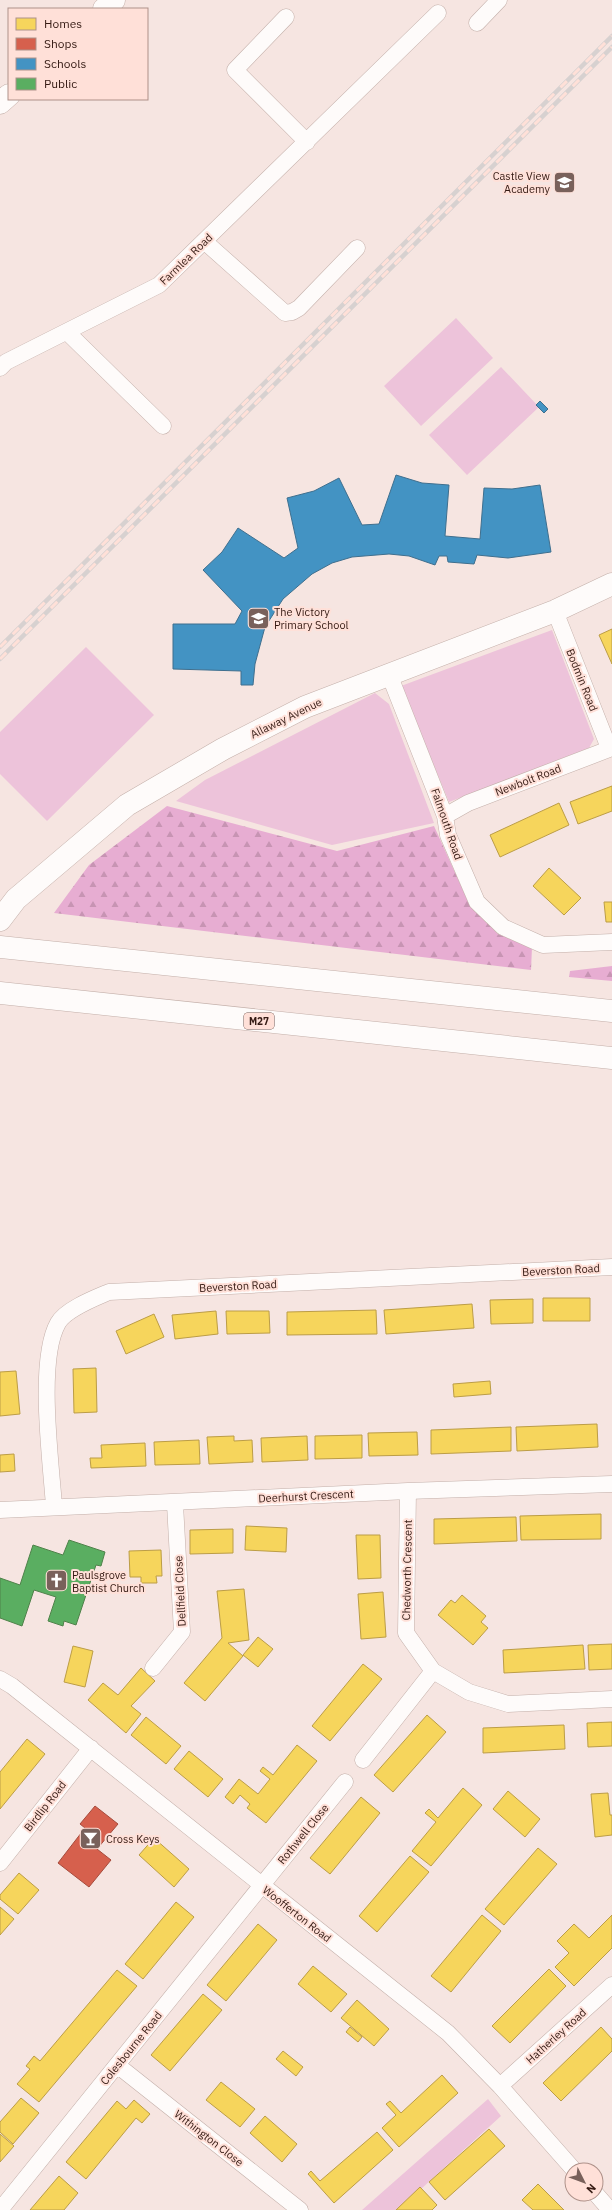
<svg xmlns="http://www.w3.org/2000/svg" width="612" height="2210" font-family="'IBM Plex Sans',sans-serif">
	<style>
		.grass { fill: #edc3da }
		.forest { fill: url(#forest-firs) }
		.homes { fill: #f6d55c; stroke: #bc9d46 }
		.shops { fill: #d6604d; stroke: #a64b3c }
		.schools { fill: #4393c3; stroke: #3f6f8e }
		.public { fill: #5aae61; stroke: #4f824a }
		.lines { fill: none; stroke-linecap: round; stroke-linejoin: round }
		.street-casing { stroke: #c3afa9; stroke-width: 17 }
		.secondary-casing { stroke: #c3afa9; stroke-width: 23 }
		.primary-casing { stroke: #c3afa9; stroke-width: 23 }
		.highway-casing { stroke: #c3afa9; stroke-width: 23 }
		.street { stroke: #fefbfa; stroke-width: 16 }
		.secondary { stroke: #fefbfa; stroke-width: 22 }
		.primary { stroke: #fefbfa; stroke-width: 22 }
		.highway { stroke: #fefbfa; stroke-width: 22 }
		.rail-casing { stroke: #d7d1d0; stroke-width: 4.5 }
		.rail { stroke: #ffe0d8; stroke-width: 3; stroke-dasharray: 9; stroke-linecap: butt }
		.labels { text-anchor: middle; stroke-width: 4; stroke-linejoin: round; paint-order: stroke }
		.shield { fill: #ffe0d8; stroke: #72554e; stroke-width: 1 }
		.shield-label { font-size: 10px; font-weight: bold; fill: #351a13 }
		.poi-label { font-size: 11px; fill: #351a13; stroke: #ffe0d8; text-anchor: start }
		.street-label { font-size: 11px; fill: #351a13; stroke: #ffe0d8 }
	</style>
	<defs>
		<pattern id="forest-firs" width="22" height="20" patternUnits="userSpaceOnUse"><rect width="22" height="20" fill="#e7add2"/><path d="M5 1l3.5 6h-7zM16 11l3.5 6h-7z" fill="#c794b3"/></pattern>
	</defs>
	<rect width="100%" height="100%" fill="#f6e5e1"/>
	<path class="grass" d="M456,318l37,40 -72,68 -37,-40z
		M501,367l38,40 -72,68 -38,-40z
		M552,630l42,109 -5,9 -140,54 -48,-116z
		M86,647l68,68 -107,106 -47,-47v-42z
		M375,693l14,11 45,119 -102,22 -156,-44 29,-21z
		M488,2099l13,17 -103,94h-36z"/>
	<path class="forest" d="M167,806l170,45 97,-25 33,73 31,35 34,13 -1,23 -477,-57 35,-48z
		M612,966v15l-43,-4 1,-6z"/>
	<path class="homes" d="M612,629v35l-13,-29z
		M612,786v25l-34,13 -8,-22z
		M559,803l10,22 -69,32 -10,-22z
		M549,868l32,30 -17,17 -31,-29z
		M604,902h8v20h-6z
		M543,1298h47v23h-47z
		M533,1299v24l-42,1 -1,-24z
		M472,1304l2,24 -88,6 -2,-24z
		M376,1310l1,24 -90,1v-23z
		M216,1311l2,23 -43,5 -3,-24z
		M226,1311h43l1,22 -43,1z
		M154,1314l10,23 -38,17 -10,-23z
		M96,1368l1,44 -23,1 -1,-44z
		M16,1371l4,43 -20,2v-44z
		M490,1381l1,13 -37,3 -1,-13z
		M597,1424l1,23 -81,4 -1,-24z
		M511,1427v24l-80,3v-24z
		M417,1432l1,23 -49,1 -1,-23z
		M362,1435v23l-47,1v-23z
		M234,1436v5l18,-1 1,22 -44,2 -2,-27z
		M307,1436l1,24 -46,2 -1,-24z
		M199,1440l1,24 -45,1 -1,-23z
		M145,1443l1,23 -55,2 -1,-10h12l-1,-13z
		M14,1454l1,17 -15,1v-17z
		M601,1514v25l-80,1 -1,-24z
		M516,1517l1,24 -83,3v-25z
		M246,1526l41,2 -1,24 -41,-2z
		M233,1529v24l-43,1v-24z
		M356,1535h24l1,43 -23,1z
		M161,1550l1,26h-6l1,7h-16v-6h-11l-1,-26z
		M244,1589l5,51 -21,3 15,13 -38,45 -21,-18 38,-45 -5,-47z
		M383,1592l3,45 -25,2 -3,-45z
		M462,1595l24,21 -5,6 7,6 -15,17 -35,-30 13,-15 4,3z
		M258,1637l15,12 -15,18 -15,-12z
		M612,1644v25l-23,1 -1,-25z
		M583,1645l2,24 -81,4 -1,-23z
		M73,1646l20,5 -8,36 -21,-5z
		M363,1664l19,15 -52,62 -18,-15z
		M141,1668l14,13 -24,25 10,8 -15,19 -38,-33 15,-17 15,12z
		M427,1715l19,17 -53,60 -19,-17z
		M146,1717l35,29 -15,18 -35,-29z
		M612,1722v24l-24,1 -1,-24z
		M564,1725l1,24 -82,4v-25z
		M27,1739l18,15 -45,55v-37z
		M297,1745l20,16 -51,62 -19,-15 3,-4 -10,-9 -7,9 -8,-7 14,-18 19,15 12,-15 -10,-8 3,-4 10,8z
		M189,1751l34,28 -15,18 -34,-28z
		M463,1788l19,17 -51,61 -19,-15 24,-29 -11,-9 4,-4 9,9z
		M508,1791l32,28 -15,18 -32,-28z
		M608,1793l2,22h2v20l-17,2 -4,-43z
		M361,1797l19,16 -50,61 -20,-16z
		M154,1838l35,31 -15,18 -35,-32z
		M538,1848l19,16 -53,61 -19,-16z
		M410,1856l19,16 -52,60 -18,-16z
		M19,1873l20,17 -21,24 -18,-15v-4z
		M176,1902l18,15 -51,62 -18,-15z
		M0,1907l14,12 -14,16z
		M482,1915l19,16 -50,61 -20,-16z
		M612,1915v33l-38,38 -19,-19 14,-14 -12,-12 17,-17 15,14z
		M258,1924l19,16 -51,61 -19,-16z
		M313,1966l34,28 -16,18 -33,-28z
		M549,1969l17,17 -56,57 -18,-17z
		M117,1970l20,16 -98,116 -22,-18 13,-15 -4,-3 8,-10 6,5z
		M203,1994l19,16 -52,61 -19,-16z
		M357,2000l32,29 -15,17 -33,-28z
		M350,2027l12,10 -4,5 -12,-10z
		M601,2027l11,12v12l-51,50 -18,-18z
		M283,2051l20,16 -7,9 -20,-17z
		M442,2075l16,18 -59,54 -17,-19 14,-13 -10,-11 4,-3 11,12z
		M221,2082l34,27 -15,18 -34,-27z
		M21,2098l18,15 -26,31 -13,-12v-10z
		M134,2100l16,14 -8,9 -6,-5 -50,61 -20,-17 51,-61 9,8z
		M265,2116l32,28 -15,18 -32,-29z
		M489,2129l16,17 -60,54 -16,-18z
		M377,2132l16,18 -59,53 -26,-29 3,-3 9,10z
		M0,2134l14,12 -14,16z
		M59,2176l19,17 -14,17h-34z
		M538,2184l26,26h-31l-11,-10z
		M420,2187l17,18 -5,5h-36z"/>
	<path class="shops" d="M95,1806l23,18 -21,25 14,11 -22,27 -31,-24 27,-35 -5,-4z"/>
	<path class="schools" d="M540,401l8,8 -4,4 -8,-8z
		M396,475l26,8 27,2 -4,51 35,3 4,-51 28,1 28,-4 11,67 -43,6 -31,-3 -3,9 -26,-2 -1,-6h-8l-4,9 -26,-9 -20,-2 -37,3 -20,6 -20,11 -29,25 -18,28 -10,37 -2,21h-12v-14l-68,-2v-45h62l7,-13 -39,-41 19,-18 16,-24 46,30 14,-10 -11,-50 27,-7 25,-13 23,47 17,-1z"/>
	<path class="public" d="M69,1540l36,12 -4,14 -5,-1 -20,60 -12,-4 -1,5 -15,-5 8,-24 -22,-7 -12,36 -22,-8v-40l20,7 13,-40 30,10z"/>
	<g class="lines">
		<defs>
			<path id="street" d="M286,17l-51,53 72,72
				M477,23l22,-23
				M204,241l81,72 7,-1 7,-4 58,-60
				M68,333l95,93
				M0,368l6,-6 153,-77 279,-272
				M555,611l54,137
				M389,674l56,142 3,19 29,67 26,25 40,18 69,-3
				M445,816l23,-13 144,-55
				M408,1491l-2,142 27,38 36,21 39,12 104,-5
				M54,1506c-3,-44 -17,-146 4,-183 8,-14 37,-25 51,-31l503,-25
				M0,1510l408,-19 204,-7
				M153,1668l29,-36 -7,-128
				M0,1679l12,7 436,347 52,53 74,84
				M363,1760l70,-89
				M0,1863l91,-115
				M117,2065l183,145
				M500,2086l112,-101
				M596,2194l14,16
				M0,2210l345,-428"/>
			<path id="secondary" d="M0,920l16,-21 111,-94 96,-56 82,-42 250,-96 57,-27"/>
			<path id="primary" d="M104,9l10,-9
				M0,103l9,-8"/>
			<path id="highway" d="M0,947l612,64
				M0,993l612,65"/>
		</defs>
		<use href="#street" class="street-casing"/>
		<use href="#secondary" class="secondary-casing"/>
		<use href="#primary" class="primary-casing"/>
		<use href="#highway" class="highway-casing"/>
		<use href="#street" class="street"/>
		<use href="#secondary" class="secondary"/>
		<use href="#primary" class="primary"/>
		<use href="#highway" class="highway"/>
		<defs>
			<path id="rail" d="M0,647l612,-611
				M0,659l612,-612"/>
		</defs>
		<use href="#rail" class="rail-casing"/>
		<use href="#rail" class="rail"/>
	</g>
	<defs>
		<symbol id="school-square" viewBox="-11 -11 22 22"><rect x="-9" y="-9" width="18" height="18" rx="4" fill="#79615b" stroke="#ffe0d8"/><path d="M0-5L7-2L0 1L-7-2ZM-4 1L0 2.5L4 1V4Q0 6-4 4Z" fill="#fff"/></symbol>
		<symbol id="church-square" viewBox="-11 -11 22 22"><rect x="-9" y="-9" width="18" height="18" rx="4" fill="#79615b" stroke="#ffe0d8"/><path d="M-1.2-6h2.4v3.5h3.3v2.4h-3.3V6h-2.4V-.1h-3.3v-2.4h3.3Z" fill="#fff"/></symbol>
		<symbol id="bar-square" viewBox="-11 -11 22 22"><rect x="-9" y="-9" width="18" height="18" rx="4" fill="#79615b" stroke="#ffe0d8"/><path d="M-6-5H6L.8 .8V4.5H3.5V6h-7V4.5H-.8V.8Z" fill="#fff"/></symbol>
	</defs>
	<g fill-rule="evenodd">
		<use href="#school-square" x="552" y="170" width="25" height="25"/>
		<use href="#school-square" x="246" y="606" width="25" height="25"/>
		<use href="#church-square" x="44" y="1568" width="25" height="25"/>
		<use href="#bar-square" x="78" y="1826" width="25" height="25"/>
	</g>
	<g class="labels">
		<rect class="shield" x="244" y="1013" width="30" height="16" rx="3"/>
		<g class="shield-label">
			<text x="259" y="1025">M27</text>
		</g>
		<g class="poi-label">
			<text x="550" y="180" text-anchor="end">Castle View<tspan x="550" dy="13">Academy</tspan></text>
			<text x="274" y="616">The Victory<tspan x="274" dy="13">Primary School</tspan></text>
			<text x="72" y="1579">Paulsgrove<tspan x="72" dy="13">Baptist Church</tspan></text>
			<text x="106" y="1843">Cross Keys</text>
		</g>
		<g class="street-label">
			<text transform="translate(186 259) rotate(-44)" y="4">Farmlea Road</text>
			<text transform="translate(582 680) rotate(68)" y="4">Bodmin Road</text>
			<text transform="translate(286 718) rotate(-26)" y="4">Allaway Avenue</text>
			<text transform="translate(528 780) rotate(-21)" y="4">Newbolt Road</text>
			<text transform="translate(447 824) rotate(71)" y="4">Falmouth Road</text>
			<text transform="translate(561 1270) rotate(-3)" y="4">Beverston Road</text>
			<text transform="translate(238 1286) rotate(-3)" y="4">Beverston Road</text>
			<text transform="translate(306 1496) rotate(-3)" y="4">Deerhurst Crescent</text>
			<text transform="translate(407 1570) rotate(-89)" y="4">Chedworth Crescent</text>
			<text transform="translate(180 1591) rotate(-93)" y="4">Dellfield Close</text>
			<text transform="translate(45 1806) rotate(-52)" y="4">Birdlip Road</text>
			<text transform="translate(303 1834) rotate(-51)" y="4">Rothwell Close</text>
			<text transform="translate(297 1914) rotate(38)" y="4">Woofferton Road</text>
			<text transform="translate(556 2036) rotate(-42)" y="4">Hatherley Road</text>
			<text transform="translate(131 2048) rotate(-51)" y="4">Colesbourne Road</text>
			<text transform="translate(209 2138) rotate(38)" y="4">Withington Close</text>
		</g>
	</g>
	<rect x="8" y="8" width="140" height="92" fill="#ffe0d8" stroke="#ae9189"/>
	<rect x="16" y="18" width="20" height="12" fill="#f6d55c" stroke="#ae9189"/>
	<text x="44" y="28" font-size="12" fill="#351a13">Homes</text>
	<rect x="16" y="38" width="20" height="12" fill="#d6604d" stroke="#ae9189"/>
	<text x="44" y="48" font-size="12" fill="#351a13">Shops</text>
	<rect x="16" y="58" width="20" height="12" fill="#4393c3" stroke="#ae9189"/>
	<text x="44" y="68" font-size="12" fill="#351a13">Schools</text>
	<rect x="16" y="78" width="20" height="12" fill="#5aae61" stroke="#ae9189"/>
	<text x="44" y="88" font-size="12" fill="#351a13">Public</text>
	<g transform="translate(584 2182) rotate(132)"><circle r="19" fill="#ffe0d8" stroke="#ae9189"/>
	<path d="M0-3L7 15L0 10L-7 15Z" fill="#79615b"/>
	<text y="-6" font-size="11" font-weight="bold" text-anchor="middle" fill="#351a13">N</text>
	</g>
</svg>
